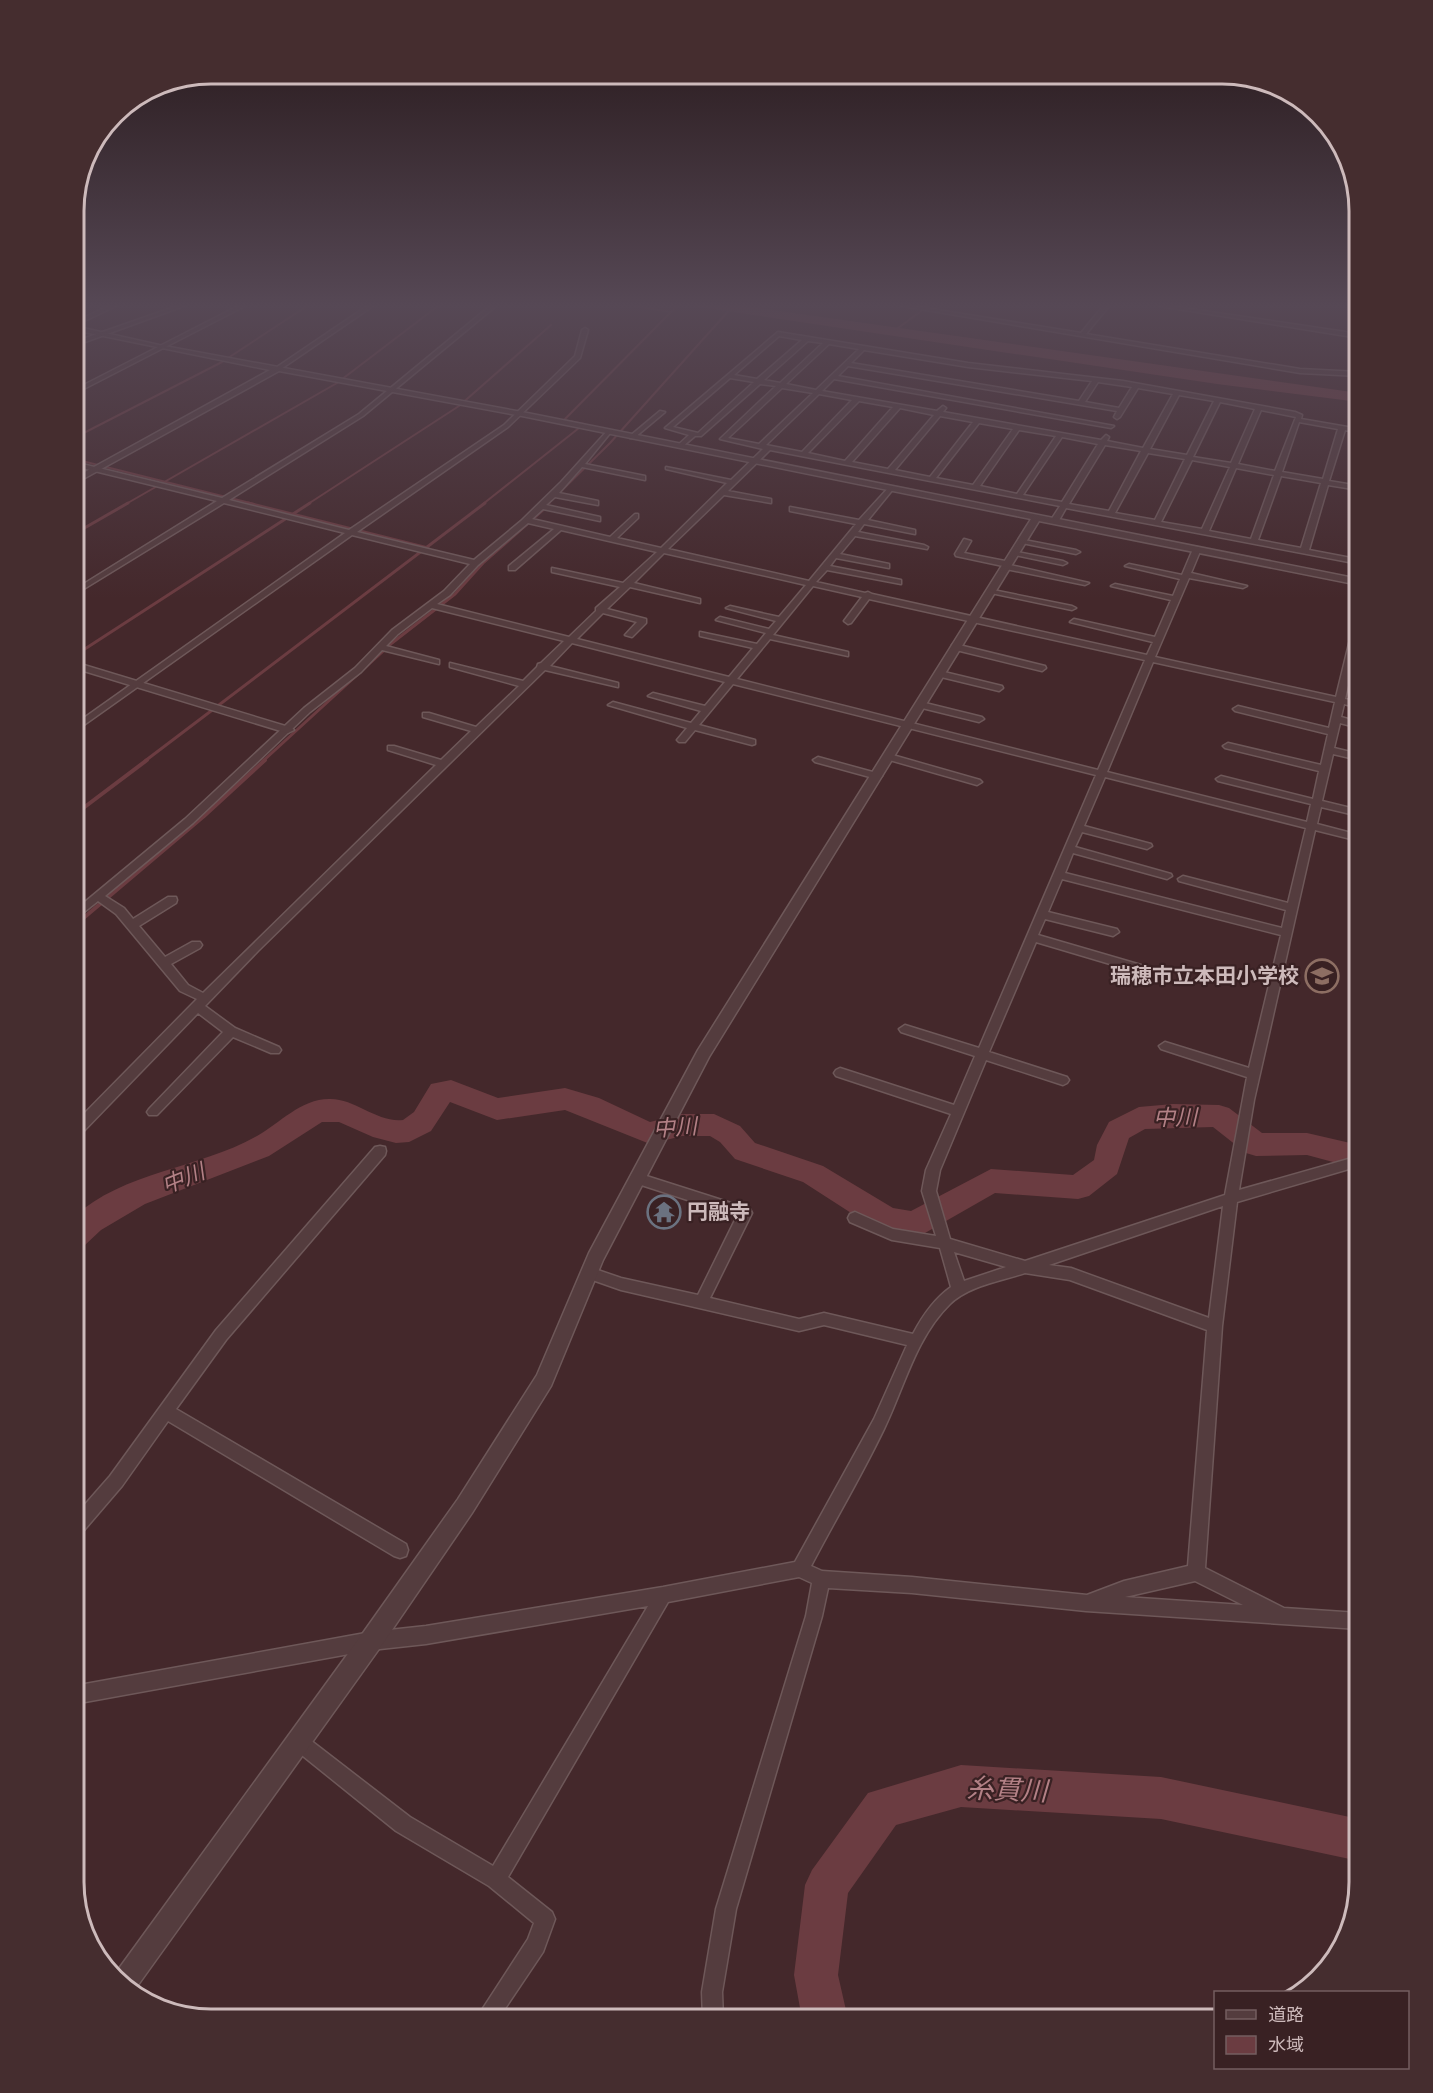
<svg xmlns="http://www.w3.org/2000/svg" width="1433" height="2093" font-family="'Nunito Sans','Noto Sans JP',sans-serif">
	<style>
		.water { fill: #6b3c41 }
		.lines { fill: none; stroke-linecap: round; stroke-linejoin: round }
		.stream-far2 { stroke: #6b3c41; stroke-width: 2 }
		.stream-far1 { stroke: #6b3c41; stroke-width: 3 }
		.stream { stroke: #6b3c41; stroke-width: 4 }
		.river { fill: #6b3c41; fill-rule: evenodd }
		.minor-casing { stroke: #6e5859; stroke-width: 3 }
		.tertiary-casing { stroke: #6e5859; stroke-width: 3 }
		.minor { fill: #543c3e; fill-rule: evenodd }
		.tertiary { fill: #543c3e; fill-rule: evenodd }
		.labels { text-anchor: middle; stroke-width: 4.5; stroke-linejoin: round; paint-order: stroke }
		.poi-label { font-size: 21px; font-weight: bold; fill: #cdbabb; stroke: #392123; text-anchor: end }
		.water-label { font-size: 22px; font-style: italic; fill: #b38186; stroke: #392123 }
		.near-water-label { font-size: 27px; font-style: italic; fill: #b38186; stroke: #392123 }
		.rim { fill: none; stroke: #cdbabb; stroke-width: 3 }
	</style>
	<rect width="100%" height="100%" fill="#44282b"/>
	<path class="water" d="M693,306h51l615,87v9l-142,-18z"/>
	<g class="lines">
		<path class="stream-far2" d="M634,306l37,6
			M894,331l34,-25
			M74,438l148,-76 85,-56
			M74,459l180,45
			M126,504l211,-121 101,-77
			M308,504l151,-98 92,-81
			M483,504l101,-80 -20,-4 113,-114
			M548,504l62,-61 122,-136"/>
		<path class="stream-far1" d="M248,503l180,45
			M547,505l2,-2
			M74,534l54,-31
			M74,656l236,-153
			M145,761l340,-258
			M263,761l129,-118 63,-49 28,-31 60,-53"/>
		<path class="stream" d="M74,815l73,-55
			M74,926l130,-110 61,-56"/>
		<path class="river" d="M451,1080l47,18 67,-10 34,10 51,24 32,-8h32l26,12 15,17 68,23 70,42 18,3 80,-42 82,6 21,-15 3,-15 12,-23 30,-15 34,-3 46,1 10,3 33,25h45l52,12v24l-52,-14 -51,1 -10,-3 -33,-26 -68,2 -16,9 -12,36 -28,22 -11,3 -83,-6 -70,40 -11,4 -27,-4 -11,-4 -73,-47 -68,-23 -15,-17 -10,-6h-28l-32,8 -85,-34 -68,10 -47,-18 -19,29 -22,11 -13,1 -23,-6 -34,-15h-17l-53,34 -124,48 -44,26 -16,15 -11,4v-32c50,-46 125,-48 183,-81 23,-13 44,-37 72,-37 26,-1 48,24 74,21l11,-8 17,-28z
			M961,1765l200,12 198,42v42l-198,-42 -200,-12 -65,18 -48,68 -10,82 10,44h-46l-8,-44 11,-90 7,-15 56,-77z"/>
		<defs>
			<path id="minor" d="M109,306h7l-42,20v-4z
				M177,306h7l-110,40v-4z
				M238,306h7l-171,88v-4z
				M367,306h6l-92,63h-4v-2z
				M490,306h6l-133,110 -134,84 120,30 155,-105 71,-69 7,-26 3,-2 3,2 -8,28 -72,69 -151,105 117,28 47,-39 40,-39 47,-52 3,2 -26,32 60,12v4l-63,-13 -23,26 39,8v4l-43,-8 -9,8 54,12v4l-57,-12 -11,10 78,18 25,-23h3v4l-21,20 44,10 66,-65 -61,-14v-2l65,13 32,-31 -43,-10 56,-53 -16,-2 -59,52h-6l-13,11 -5,-1 12,-11 -24,-7 113,-96 190,31 155,18 172,31 7,3 -1,4 58,10v4l-14,-3 -16,51 30,5v4l-31,-5 -19,65 42,8 4,-20 4,-2 -1,25 -4,2 -288,-55 -8,14h-3l-4,-2 9,-14 -290,-56 -42,41 43,8v4l-47,-8 -56,54 141,32 47,-57 -66,-13v-4l69,13 31,-34 4,2 -26,32 47,10v4l-51,-10 -6,8 66,13 4,2 -1,2 -72,-13 -15,18 49,10v4l-53,-10 -6,8 71,14v4l-74,-14 -11,12 49,11 3,-1 4,2 275,61 6,-13 -83,-20 4,-3 81,18 16,-37 -60,-14 4,-2 58,12 7,-17 -55,-13 4,-2 53,11 11,-26 4,-2 4,2 -10,24 56,13 -4,2 -54,-10 -34,79 181,40 19,-78 4,-2v18l-14,64 14,3v6l-15,-4 -3,13 18,5v6l-19,-5 -6,25 25,6v6l-26,-6 -11,47 37,9v6l-38,-9 -4,17 42,11v6l-44,-11 -61,270 -15,90 120,-34v10l-122,36 -15,124 -17,242 79,40 75,5v16l-273,-18 -174,-18 -84,-5 -6,28 -86,293 -14,83 1,27h-20l-1,-27 14,-83 90,-293 6,-33 -13,-6 -131,25 -160,275 44,35 3,7 -12,33 -45,67h-22l52,-80 6,-16 -45,-37 -93,-55 -103,-83 -3,-6 3,-6 6,-3 6,3 105,81 83,49 155,-260 -222,38 -55,6 -297,54v-18l297,-54 55,-6 237,-39 132,-25 79,-143 33,-74 -83,-20 -25,6 -178,-41 -37,-13 -2,-4 2,-4 5,-2 32,11 77,17 39,-79 -105,-34 -2,-4 2,-4 5,-1 113,36 2,4 -42,85 89,21 25,-6 89,21c10,-19 21,-35 38,-47l-11,-39 -48,-8 -42,-18 -2,-4 2,-4 5,-2 38,17 43,7 -14,-45 4,-21 25,-56 -115,-38 -2,-3 2,-3 4,-2 114,37 21,-49 -74,-24 -2,-3 6,-4 74,23 117,-273 -363,-91 -34,41 56,15v4l-3,1 -57,-15 -10,12h-6l-2,-2 10,-12 -79,-23 5,-3 78,21 10,-12 -53,-15 5,-3 52,13 20,-24 -153,-39 -22,23 68,17v4l-73,-17 -287,281 -53,55 30,22 44,19 2,3 -2,3h-8l-38,-16 -76,78h-8l-2,-3 2,-3 74,-77 -25,-19 -119,123 -5,1v-13l123,-125 -17,-8 -64,-77 -18,-13 -24,19v-9l111,-92 119,-111 51,-40 37,-38 52,-39 26,-27 -118,-29 -278,197v-7l271,-192 -121,-30 -150,92v-5l143,-89 -143,-35v-4l148,36 137,-84zM779,336l23,4 -45,39 -23,-4zM808,341l15,2 -43,40 -16,-3zM829,344l30,5 -43,41 -30,-6zM864,350l104,17 124,14 -13,20 -228,-38zM848,366l269,45 -3,6 3,2 3,-2 18,-29 35,6 -30,54 -36,-7 2,-4 -3,-2 -5,5 -158,-28 3,-4 -3,-2 -6,5 -115,-20 12,-12 277,49 3,-2 -276,-50zM730,378l24,4 -56,51 -25,-6zM1098,382l34,5 -13,21 -34,-6zM782,388l31,5 -54,51 -31,-6zM819,394l33,6 -50,52 -36,-7zM1179,395l35,6 -27,54 -37,-6zM859,401l34,6 -48,54 -37,-8zM1220,402l35,7 -24,54 -38,-6zM900,408l34,7 -46,54 -36,-7zM1261,410l35,7 -21,54 -37,-7zM940,416l33,6 -43,55 -35,-7zM1299,422l39,7 -15,50 -41,-7zM979,423l34,6 -40,56 -37,-7zM1019,430l37,6 -39,58 -37,-8zM1062,437l36,7 -36,58 -39,-7zM1105,445l36,6 -32,60 -40,-7zM1148,453l37,6 -30,61 -40,-7zM1192,460l38,7 -28,62 -41,-7zM1236,468l38,7 -23,64 -42,-8zM1281,476l40,7 -20,65 -43,-8zM528,523l26,6 -45,37v4h6l46,-40 96,22 -34,31 -71,-15v4l68,15 -24,21v3l-27,26 -132,-33 13,-9 28,-30zM664,553l142,32 -27,32 -49,-11 -4,2 50,13 -7,8 -49,-12 -4,3 50,13 -9,11 -57,-12v4l53,12 -24,29 -152,-38 26,-26 34,9 -12,13 7,2 14,-14v-4l-39,-10 23,-22 70,16v-4l-66,-16zM813,586l49,11 -18,24 4,3 3,-1 18,-24 276,61 -47,110 -361,-91 33,-40 78,17v-4l-75,-17zM432,608l132,33 -23,22 -3,1 -1,3 -14,14 -73,-18v4l69,19 -43,41 -47,-14h-6v4l48,14 -30,29 -47,-14h-6v4l48,15 -233,228 -15,-8 -17,-21 29,-16 2,-3 -2,-3h-8l-27,15 -26,-31 37,-23 1,-3 -1,-3h-8l-35,22 -9,-11 -19,-12 88,-73 117,-111 51,-40 21,-22 57,14v-4l-53,-14 12,-12zM1153,662l182,40 -6,26 -91,-22 -5,3 2,2 93,23 -7,31 -93,-22 -5,3 2,2 94,23 -6,28 -92,-23 -5,3 2,2 93,23 -4,18 -200,-50zM1105,777l201,51 -18,75 -105,-27 -5,3 1,2 107,29 -4,18 -217,-55 8,-20 94,26 5,-3 -1,-2 -96,-27 7,-15 65,17 5,-3 -1,-2 -67,-18zM1062,879l219,56 -32,133 -84,-26 -6,4 2,3 86,28 -22,118 -200,66 -75,-22 -14,-48 4,-21 46,-110 77,25 4,-2 2,-3 -2,-3 -78,-25 47,-110 101,30 6,-4 -2,-3 -103,-30 7,-16 68,17 6,-4 -2,-3 -69,-17zM1223,1206l-14,112 -138,-50 -22,-3zM954,1252l52,15 -42,14zM1025,1273l45,7 137,50 -19,236 -64,15 -37,14 -175,-18 -90,-6 -11,-5c24,-46 51,-91 73,-137 20,-41 32,-92 66,-125 18,-18 51,-23 75,-31zM1195,1581l48,24 -118,-8z
				M902,306h11l168,27 22,-27h6l-23,28 214,35 59,3v4l-59,-3z
				M1159,306h11l189,28v4z
				M660,411l5,1 -31,26h-4v-2z
				M964,539l7,2 -7,12 46,9v3l79,18 -4,2 -79,-16h-3v-3l-47,-10 -1,-2z
				M1019,539l57,11 4,2 -4,2 -54,-11 -4,-2z
				M1012,551l51,10 4,2 -4,2 -48,-10h-3z
				M988,589l84,17 4,2 -4,2 -81,-17 -4,-2z
				M955,644l90,22 1,2 -4,3 -90,-22v-4z
				M940,671l62,15 1,2 -4,3 -62,-15 -1,-2z
				M921,702l61,15 2,2 -5,3 -61,-15 -2,-2z
				M889,754l91,26 2,2 -5,3 -91,-26v-4z
				M818,757l62,17 2,2 -5,3 -62,-17 -2,-2z
				M380,1146l5,1 1,4 -1,4 -159,185 -50,69 230,135 2,6 -2,6 -6,2 -6,-2 -226,-135 -46,65 -42,49 -6,2v-20l36,-41 106,-146 159,-183z"/>
			<path id="tertiary" d="M74,326l85,19 363,67 837,167v6l-320,-64 -330,536 -106,203 -52,126 -79,127 -93,136 -246,343 -18,-18 248,-341 95,-134 79,-124 52,-122 109,-203 333,-531 -509,-103 -243,-45 -205,113v-6l196,-108 -196,-40z
				M1359,344v18l-4,-2v-14z
				M74,662l218,66 2,2 -6,3 -4,-1 -210,-64z"/>
		</defs>
		<use href="#minor" class="minor-casing"/>
		<use href="#tertiary" class="tertiary-casing"/>
		<use href="#minor" class="minor"/>
		<use href="#tertiary" class="tertiary"/>
	</g>
	<linearGradient id="sky" x2="0" y2="1"><stop stop-color="#251618"/><stop offset="0.51" stop-color="#564855"/><stop offset="1" stop-color="#564855" stop-opacity="0"/></linearGradient>
	<rect width="1433" height="599" fill="url(#sky)"/>
	<defs>
		<symbol id="school-ring" viewBox="-11 -11 22 22"><circle r="9.5" fill="#392123" stroke="#8d6e63" stroke-width="1.5"/><path d="M0-5L7-2L0 1L-7-2ZM-4 1L0 2.5L4 1V4Q0 6-4 4Z" fill="#8d6e63"/></symbol>
		<symbol id="temple-ring" viewBox="-11 -11 22 22"><circle r="9.5" fill="#392123" stroke="#6b7280" stroke-width="1.5"/><path d="M0-6L5-2H3V0L6.5 2.5H4V6H1.5V3h-3V6H-4V2.5H-6.5L-3 0V-2H-5Z" fill="#6b7280"/></symbol>
	</defs>
	<g fill-rule="evenodd">
		<use href="#school-ring" x="1303" y="957" width="38" height="38"/>
		<use href="#temple-ring" x="645" y="1193" width="38" height="38"/>
	</g>
	<g class="labels">
		<g class="poi-label">
			<text x="1299" y="983">瑞穂市立本田小学校</text>
			<text x="687" y="1219" text-anchor="start">円融寺</text>
		</g>
		<g class="water-label">
			<text transform="translate(1175 1117) rotate(-1)" y="8">中川</text>
			<text transform="translate(675 1127) rotate(-4)" y="8">中川</text>
			<text transform="translate(183 1178) rotate(-22)" y="8">中川</text>
		</g>
		<g class="near-water-label">
			<text transform="translate(1007 1790) rotate(2)" y="9">糸貫川</text>
		</g>
	</g>
	<path d="M0 0H1433V2093H0ZM211 84H1222A127 127 0 0 1 1349 211V1882A127 127 0 0 1 1222 2009H211A127 127 0 0 1 84 1882V211A127 127 0 0 1 211 84Z" fill="#452d2f" fill-rule="evenodd"/>
	<path class="rim" d="M211 84H1222A127 127 0 0 1 1349 211V1882A127 127 0 0 1 1222 2009H211A127 127 0 0 1 84 1882V211A127 127 0 0 1 211 84Z"/>
	<rect x="1214" y="1991" width="195" height="78" fill="#392123" stroke="#745e60" stroke-width="1.5"/>
	<rect x="1226" y="2010" width="30" height="9" fill="#543c3e" stroke="#745e60" stroke-width="1.5"/>
	<text x="1268" y="2021" font-size="18" fill="#cdbabb">道路</text>
	<rect x="1226" y="2036" width="30" height="18" fill="#6b3c41" stroke="#745e60" stroke-width="1.5"/>
	<text x="1268" y="2051" font-size="18" fill="#cdbabb">水域</text>
</svg>
